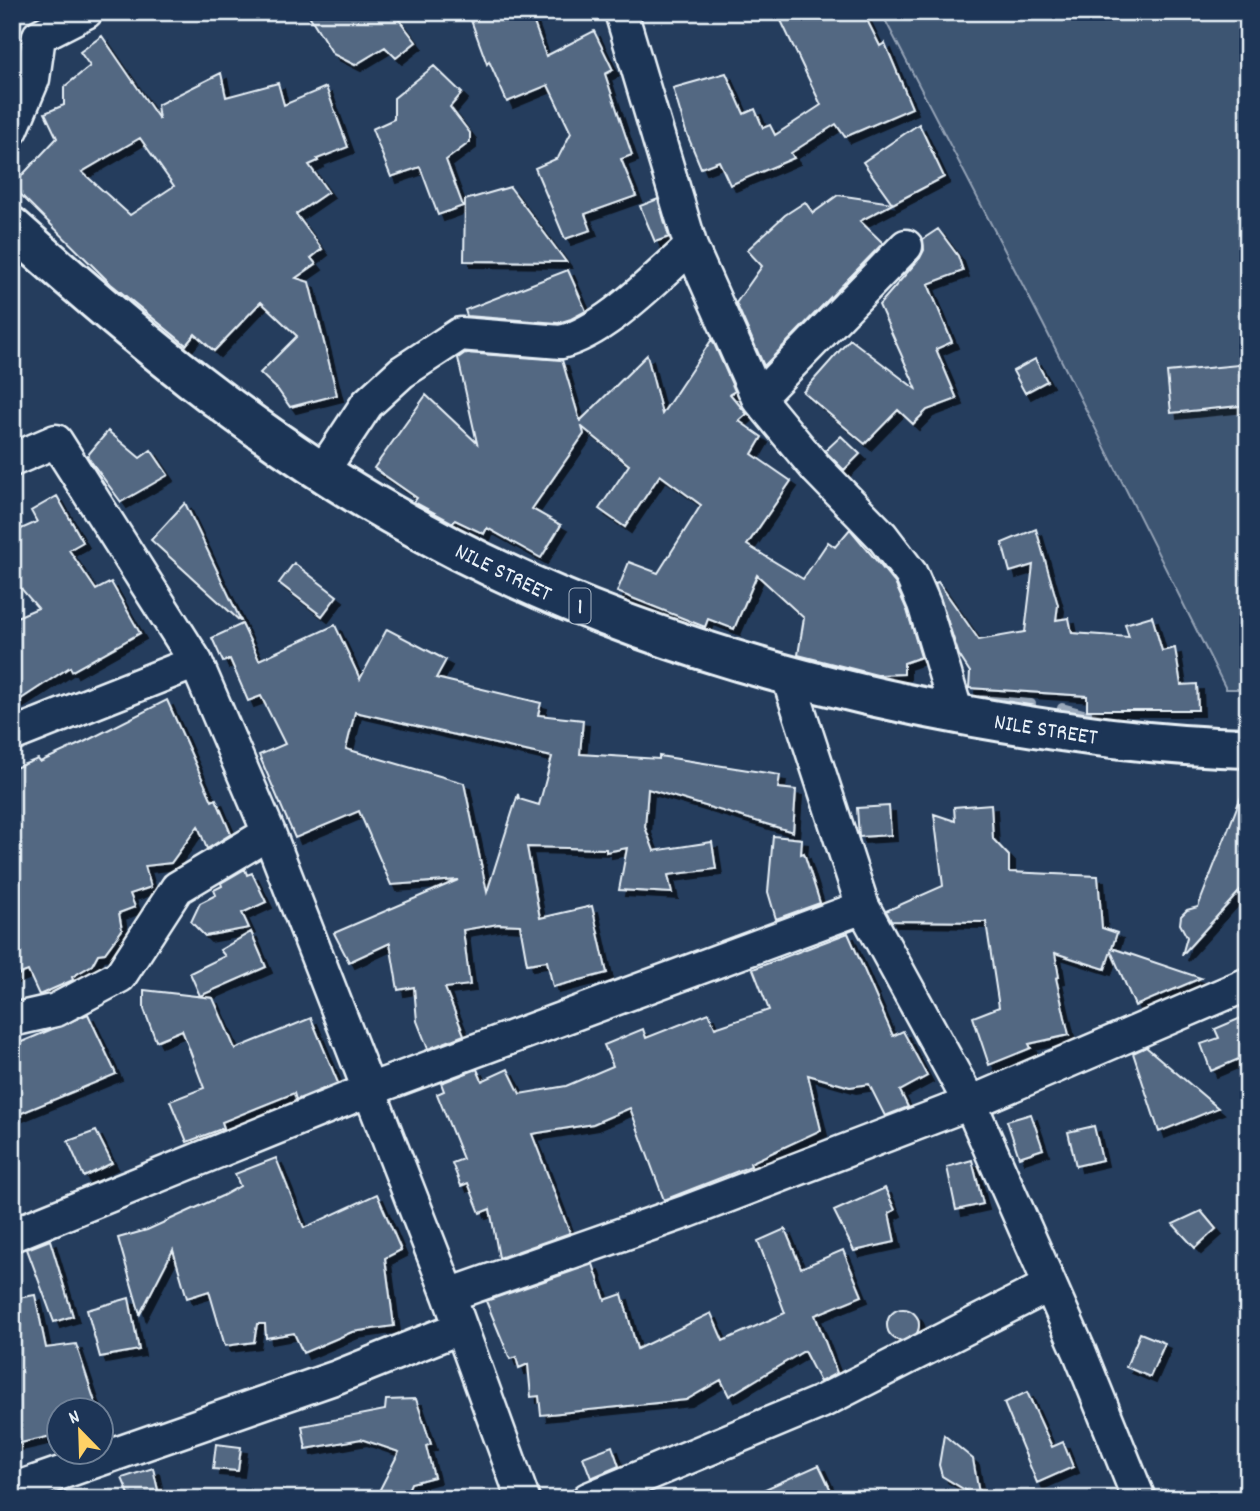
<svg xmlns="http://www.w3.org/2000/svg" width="1260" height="1511" font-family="Dekko,sans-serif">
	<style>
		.green { fill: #3e5472; stroke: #93a2b5; stroke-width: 2 }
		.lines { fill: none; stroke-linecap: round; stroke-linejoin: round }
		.stream { stroke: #99a8ba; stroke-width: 10 }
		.building { fill: #536782; stroke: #e8f1f8; stroke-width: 2; fill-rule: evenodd; filter: url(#shadow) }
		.street-casing { stroke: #e8f1f8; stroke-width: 37 }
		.primary-casing { stroke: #e8f1f8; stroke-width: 44 }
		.street { stroke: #1d3557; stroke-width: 32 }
		.primary { stroke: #1d3557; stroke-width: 38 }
		.labels { text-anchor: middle; stroke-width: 7; stroke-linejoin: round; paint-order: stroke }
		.shield { fill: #1d3557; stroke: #abb9c8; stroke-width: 2 }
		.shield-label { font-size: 21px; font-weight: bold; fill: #e8f1f8 }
		.street-label { font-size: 23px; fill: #e8f1f8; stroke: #1d3557 }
	</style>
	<defs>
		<filter id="shadow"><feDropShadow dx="6" dy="6" stdDeviation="0" flood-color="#0009"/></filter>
	</defs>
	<rect width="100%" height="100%" fill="#253d5d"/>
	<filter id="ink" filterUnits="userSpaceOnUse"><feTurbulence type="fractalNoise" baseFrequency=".0143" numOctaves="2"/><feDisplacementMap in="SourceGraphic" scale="14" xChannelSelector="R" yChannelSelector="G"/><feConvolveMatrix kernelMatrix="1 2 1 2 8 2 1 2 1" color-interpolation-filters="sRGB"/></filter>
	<g filter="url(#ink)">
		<path class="green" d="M881,12h367v677h-22l-183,-365z"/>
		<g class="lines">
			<path class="stream" d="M983,700l48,4
				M1062,708l39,11"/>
		</g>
		<path class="building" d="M307,12h86l23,30 -20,16 -11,-11 -30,18 -22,-11z
			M468,12h62l16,44 48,-25 19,39 -8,4 27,81 -11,4 15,37 -51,18 6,16 -26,9 -30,-71 23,-10 13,-25 -23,-48 -41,17 -18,-41 -2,3z
			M777,12h86l17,34 5,-3 27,65 -67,29 -9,-13 -45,29 3,5 -64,27 -11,-24 -18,7 -15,-36 -13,-44 53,-15 18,41 11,-5 8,19 7,-3 5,10 46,-30z
			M102,36l57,83 -2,-14 64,-32 5,24 52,-14 6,22 42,-18 22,60 -31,12 1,2 -9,4 19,27 -32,22 26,35 -11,9 5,6 -20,14 13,4 28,113 -47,12 -12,-17 -18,-17 37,-37 -36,-34 -47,49 -19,-17 -9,11 -75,-61 -99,-98 45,-48 -12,-25 19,-8v-18l26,-21 -10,-14zM140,138l34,48 -44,29 -48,-43z
			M434,66l28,27 -12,14 20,26v9l-24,18 17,46 -25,9 -18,-48 -29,10 -19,-48 22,-10v-21z
			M919,124l25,53 -84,44 23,22 -119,123 -28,-63 26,-37 -15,-16 38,-35 20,-13 8,11 25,-18 54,8 -29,-41z
			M510,187l56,75 -102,-1 1,-61z
			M658,199l11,38 -14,5 -15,-36z
			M938,229l20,27 5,15 -35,13 24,58 -16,7 21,50 -30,11 -14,14 -15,-14 -33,34 -62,-52 47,-53 67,51 -38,-85 41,-47 4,-8 -1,-11z
			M568,270l18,41 -15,8 -13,4 -91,-7 -2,-6z
			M712,339l23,52 -5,3 17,20 -8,7 23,16 -10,17 39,27 -44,64 56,34 25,-37 7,5 15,-18 45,54 12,27 14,47 -17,6v11l-27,1 -79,-20 6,-37 -47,-43 -23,54 -26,-10 -3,8 -88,-35 12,-30 29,11 43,-68 -41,-30 -35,52 -26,-18 30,-44 -47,-38 2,7 -52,75 29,16 -20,33 -54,-30 -3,6 -29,-14 -2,3 -39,-21 3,-4 -43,-30 52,-73 51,48 -19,-85 7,-5 97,7 18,61 67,-66 15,59z
			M1035,359l12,22 -22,12 -12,-22z
			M1248,364v41l-77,8 -4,-41z
			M108,431l32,27 11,-8 17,25 -47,27 -34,-46z
			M841,436l19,18 -16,16 -19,-19z
			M57,496l26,46 -14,8 27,40 15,-8 29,51 -68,38 -2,-4 -58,38v-86l26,-11 -26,-30v-45l25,-11 -6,-11z
			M185,503l56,118h-1l-89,-81z
			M1036,529l22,76 -2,15 13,-2 3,15 57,4 -4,-13 27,-8 10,35 13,-3 6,37 16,-1 1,26h-111v-14l-118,-8 1,-16 -11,-17 -24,-72 3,-1 41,58 46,-8 8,-67 -23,7 -8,-29z
			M294,563l43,33 -15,20 -43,-33z
			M242,624l17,36 76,-35 25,54 27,-50 59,31 -10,18 105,25 -3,12 45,5 -3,34 79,5v-3l121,19 -2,13 18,2 -3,42 -145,-43 -3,38 9,24 58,-9 4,27 -48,6 4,18 -53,-3 8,-42 -21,4v-3l-79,-2 13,71 52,-12 15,67 -54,14 -6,-26 -20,3 -7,-39 -22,-1 -35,6 7,55 -25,3 19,47 -36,14 -11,-28 -3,-34 -16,3 -8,-47 -41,19 -15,-29 124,-53 -67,5 -32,-74 -64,27 -36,-83 26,-11 -24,-48 -13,5 -18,-42 -7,3 -11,-24zM355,712l197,45 -13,48 -20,-6 -1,-5 -31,98 -23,-109 -118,-34z
			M167,700l45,101 4,-2 15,35 -24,15 -9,-23 -27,37 -26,3 6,21 -21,7 5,13 -16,6 3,17 -17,23 -7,1 -6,11 -20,12 1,3 -34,15 -11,-24 -16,6v-208l26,-10 2,3 44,-20z
			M1244,789h4v93l-66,73 5,-18 -7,-13 1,-8 6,-6 11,-3z
			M991,804l2,35 16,17v16l89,4 4,52 15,5 -5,15 89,30 -66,28 -24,-55 -6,18 -50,-16 4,24 -3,1 13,57 -40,9 2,4 -42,17 -16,-48 26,-10 -13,-85 -95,-1 -5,-10 57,-25 -9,-72 21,7 -1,-14z
			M889,806l2,29 -32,2 -2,-29z
			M773,836l29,3 -1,15 3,-1 16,50 -44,16 -8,-27z
			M245,869l2,6 5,-2 14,29 -24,11 7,15 -44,8 -14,-14 9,-19 16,-8 -2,-5 8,-4 -1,-3z
			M251,932l15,35 -66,29 -10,-23 35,-17 -5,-6z
			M848,933l45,103 10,-5 24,45 -27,15 8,16 -23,9 -16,-32 -19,3 -42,-12 13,55 -71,33 1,3 -87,34 -34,-92 -37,16 -61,10 38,99 -71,25 -9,-49 -10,4 -12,-30 -7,3 -9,-23 11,-4 -26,-65 7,-3 -3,-8 36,-14 5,12 26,-12 12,25 46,-8 47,-20 -9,-21 39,-16 3,9 63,-25 6,15 54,-18 -16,-41z
			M144,990l69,8 22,51 76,-31 27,65 -42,17 -2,-7 -72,29 2,6 -37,14 -17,-41 34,-13 -22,-58 -26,11 -12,-32z
			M88,1014l28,60 -104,43v-71z
			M1248,1015v40l-37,16 -10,-27 18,-6 -4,-9z
			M1146,1047l72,61 -59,24 -26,-79z
			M1031,1114l12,35 -24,8 -12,-36z
			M1094,1126l8,34 -26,6 -8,-34z
			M96,1131l16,32 -28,14 -16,-36z
			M276,1158l28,70 73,-34 24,56 -16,8 9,68 -42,6 -49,21 -9,-20 -28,5 -1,-14h-8l-3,18 -29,4 -16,-55 -22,7 -14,-48 -33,64 -22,-76 29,-8 75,-34 18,-10 -5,-12z
			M972,1160l11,44 -27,6 -9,-43z
			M885,1188l10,22 -6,3 6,29 -41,9 -20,-40z
			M1201,1211l15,18 -21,19 -22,-24z
			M785,1229l16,39 42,-18 19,46 -47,19 22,58 -17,9 -16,-31 -75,45 -8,-16 -35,20 -145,15 -2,-19 -8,1 -3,-33 -9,4 -3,-11 -6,2 -24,-58 107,-37 12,36 17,-6 15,55 74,-36 12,28 62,-28 -27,-72z
			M50,1240l23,76 -19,6 -27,-73z
			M35,1295l11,53 30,-4 20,61 -15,5h-21v24l-48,11v-146z
			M129,1298l10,52 -39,7 -13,-47z
			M887 1325a16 16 0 1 1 32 0a16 16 0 1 1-32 0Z
			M1140,1333l25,10 -15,34 -24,-10z
			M1027,1392l25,55 11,-5 10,25 -36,16 -33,-80z
			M416,1399l15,45 -5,2 8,31 -23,6 -7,16h-29l24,-47 -38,-13 -55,10 -4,-23 83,-16 1,-10z
			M944,1435l29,24 7,40 -38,-23 -3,-11z
			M216,1444l25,3 -3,24 -25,-2z
			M612,1446l7,20 -28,12 -8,-21z
			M819,1465l16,34h-92z
			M153,1468l7,31h-29l-9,-21z"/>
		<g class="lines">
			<defs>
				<path id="street" d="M621,12l70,235 67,151 58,70 66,68 29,38 13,30 33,110
					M12,129l21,-50 6,-43 47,-24
					M758,398l148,-152
					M12,460l44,-19 140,221 73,171 180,462 74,204
					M322,472l45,-68 35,-32 58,-38 101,8c46,-12 94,-64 130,-95
					M788,677l75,230 107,196 110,250 59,146
					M12,735l184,-73
					M12,1020l44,-10 64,-34 57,-88 92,-55
					M12,1235l357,-145 494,-183
					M449,1295l239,-84 282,-108 278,-119
					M12,1490l325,-113 122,-49
					M588,1499l233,-97 229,-117"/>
				<path id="primary" d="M12,227c117,105 242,209 379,287 180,104 379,166 583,203 91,16 181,29 274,31"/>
			</defs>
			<use href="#street" class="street-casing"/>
			<use href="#primary" class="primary-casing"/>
			<use href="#street" class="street"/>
			<use href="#primary" class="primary"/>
		</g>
	</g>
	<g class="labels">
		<rect class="shield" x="569.5" y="588.5" width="21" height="35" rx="5"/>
		<g class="shield-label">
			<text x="580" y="613">1</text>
		</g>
		<g class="street-label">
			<text transform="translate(504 571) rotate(26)" y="8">NILE STREET</text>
			<text transform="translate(1046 728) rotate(9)" y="8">NILE STREET</text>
		</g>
	</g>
	<rect width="1260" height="1511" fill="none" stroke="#1d3557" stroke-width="42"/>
	<rect x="21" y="21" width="1218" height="1469" fill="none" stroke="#e8f1f8" stroke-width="2.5" filter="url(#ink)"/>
	<g transform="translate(80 1431) rotate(337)"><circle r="33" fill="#1d3557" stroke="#6e8097" stroke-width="2"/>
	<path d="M0-5L12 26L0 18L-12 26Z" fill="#ffd166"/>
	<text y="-10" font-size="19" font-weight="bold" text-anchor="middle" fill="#e8f1f8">N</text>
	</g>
</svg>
